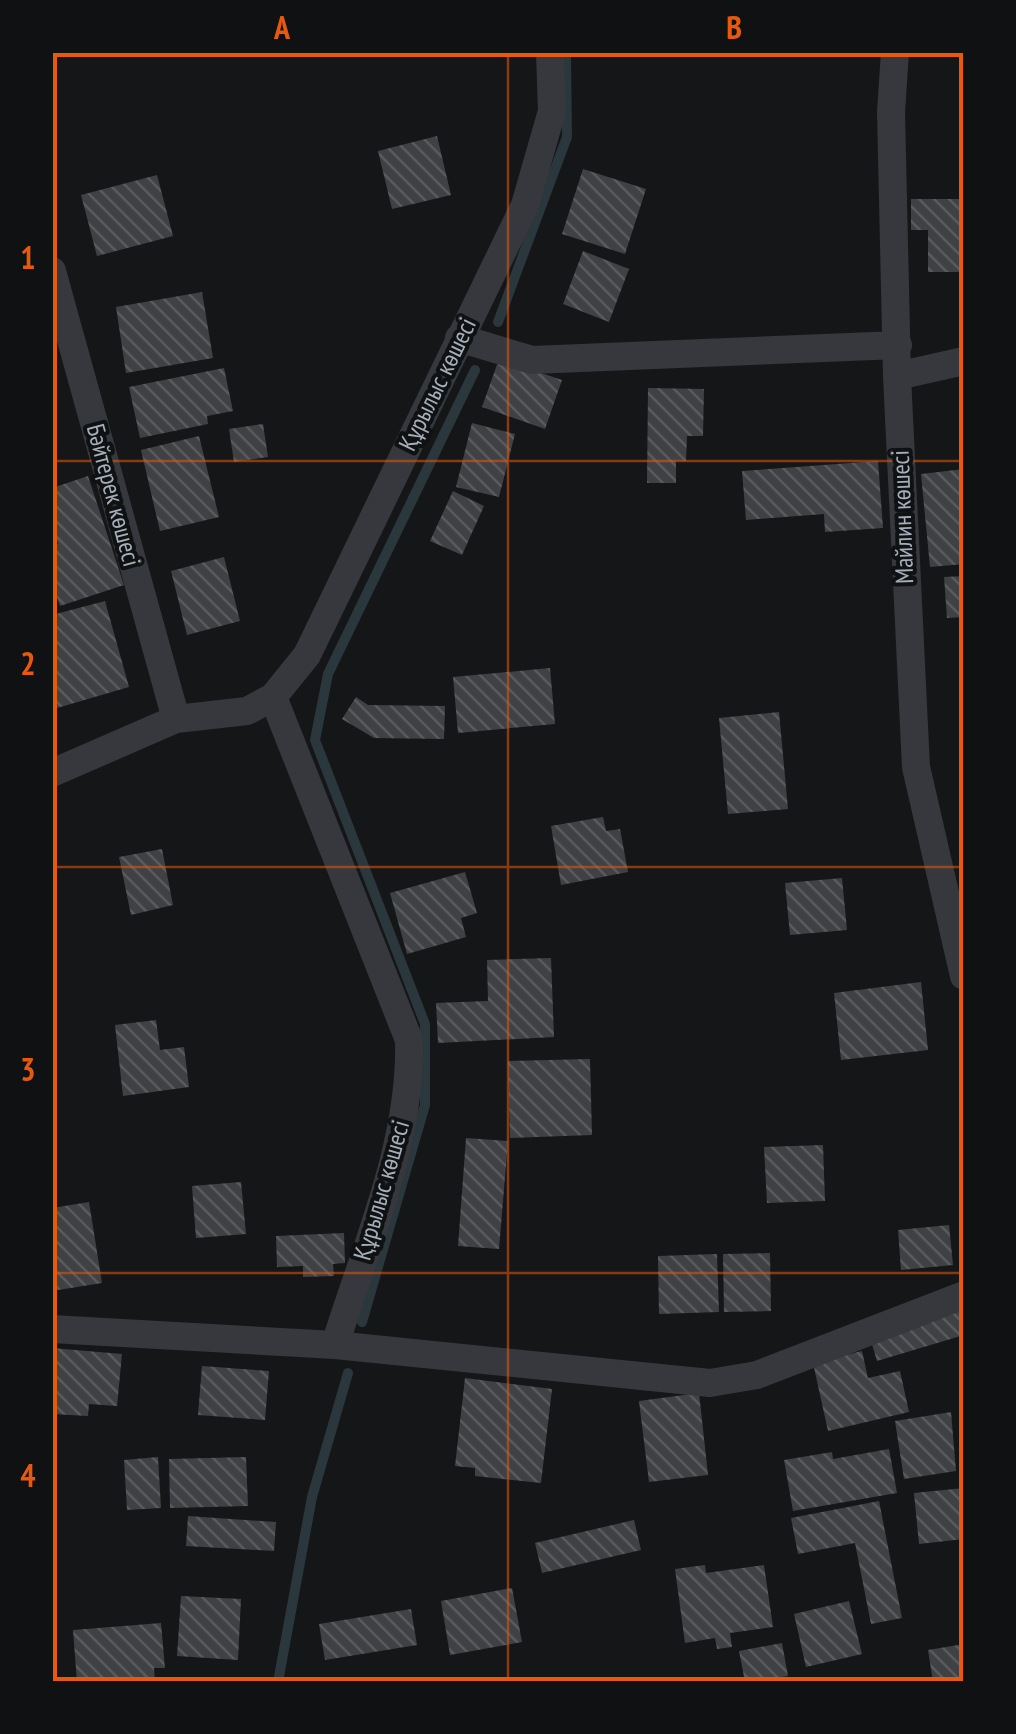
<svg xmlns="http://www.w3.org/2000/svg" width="1016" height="1734" font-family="'PT Sans Narrow',sans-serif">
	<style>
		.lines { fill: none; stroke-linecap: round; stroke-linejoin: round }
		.stream { stroke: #2a373d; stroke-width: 10 }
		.building { fill: url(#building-back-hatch) }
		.street { stroke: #36383d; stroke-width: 28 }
		.grid { fill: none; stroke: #e8590c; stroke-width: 2.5; stroke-opacity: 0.55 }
		.labels { text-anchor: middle; stroke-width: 8; stroke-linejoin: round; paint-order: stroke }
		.street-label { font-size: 25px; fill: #a6aeb9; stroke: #101113 }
		.neatline { fill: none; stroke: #e8590c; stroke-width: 4 }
		.grid-label { font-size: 32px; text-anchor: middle; font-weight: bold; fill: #e8590c }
	</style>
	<defs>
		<pattern id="building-back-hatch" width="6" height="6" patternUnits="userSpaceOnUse" patternTransform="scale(2.5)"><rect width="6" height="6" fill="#3f4145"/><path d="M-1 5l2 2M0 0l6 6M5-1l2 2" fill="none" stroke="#585a5e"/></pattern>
	</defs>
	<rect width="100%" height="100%" fill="#151618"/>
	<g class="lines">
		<path class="stream" d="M498,322l69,-185 -1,-85
			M362,1322l63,-217v-81l-110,-284 13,-66 147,-304
			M278,1682l34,-185 36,-124"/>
	</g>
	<path class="building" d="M437,136l14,59 -59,14 -14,-58z
		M583,169l63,20 -21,65 -63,-20z
		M157,175l16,61 -76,20 -16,-61z
		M911,199h53v73h-36v-42h-17z
		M583,251l46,18 -20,53 -46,-18z
		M202,292l11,66 -87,15 -10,-66z
		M499,359l63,21 -17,49 -63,-22z
		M224,368l9,43 -26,5 1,8 -68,14 -11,-51z
		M648,388l56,1 -1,47h-16l-1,25h-10v22h-29z
		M472,423l43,11 -16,63 -43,-10z
		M263,424l5,33 -34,5 -5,-33z
		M199,436l20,81 -59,14 -19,-81z
		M878,461l5,67 -58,4 -1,-18 -78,6 -4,-49z
		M964,469v95l-34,3 -9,-93z
		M88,476l36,109 -64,21 -8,-23v-37l6,-2 -6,-16v-40z
		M453,491l31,15 -22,49 -32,-14z
		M224,557l16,64 -53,14 -16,-64z
		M964,576v41l-17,1 -3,-41z
		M105,601l24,86 -72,21 -5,-17v-76z
		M550,668l5,56 -97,9 -5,-56z
		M356,697l12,8 77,1 -1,33 -70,-1 -32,-19z
		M779,712l9,97 -60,5 -9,-96z
		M603,817l3,14 14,-2 8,43 -67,13 -10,-59z
		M162,849l11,56 -42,10 -12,-58z
		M465,872l12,41 -16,5 5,19 -59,17 -17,-61z
		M842,878l5,52 -57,5 -5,-52z
		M551,958l3,79 -116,6 -2,-40 52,-2 -1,-41z
		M921,982l7,68 -87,10 -7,-67z
		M156,1020l4,30 24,-3 5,40 -66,9 -8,-71z
		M590,1059l2,76 -82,3 -2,-77z
		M466,1138l42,3 -9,108 -41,-3z
		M823,1145l2,56 -58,2 -3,-56z
		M241,1182l5,52 -50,4 -4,-52z
		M89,1202l13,81 -50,8v-83z
		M949,1225l4,40 -52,5 -3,-40z
		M344,1233l1,30 -12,1 1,12 -31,1v-11l-26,1 -1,-31z
		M770,1253l1,58 -47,1 -1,-58z
		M717,1254l2,58 -60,2 -1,-58z
		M964,1305v30l-87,26 -8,-27z
		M52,1348l70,6 -5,52 -28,-2 -1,12 -36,-2z
		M862,1351l6,27 32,-7 9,41 -81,19 -15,-68z
		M202,1366l67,5 -4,49 -67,-5z
		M465,1378l87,11 -11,94 -66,-7v-8l-20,-2z
		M699,1393l9,82 -59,7 -10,-81z
		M951,1412l5,59 -52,8 -9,-58z
		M889,1449l8,44 -104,18 -9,-51 48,-8 1,7z
		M158,1457l3,51 -34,2 -3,-50z
		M246,1457l2,49 -78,2 -1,-49z
		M964,1488v51l-45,5 -5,-51z
		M879,1501l23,117 -31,6 -16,-81 -57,11 -7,-36z
		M188,1516l88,6 -2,29 -88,-5z
		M634,1520l7,30 -99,23 -7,-30z
		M705,1565l1,8 58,-8 9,62 -43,6 2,14 -15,2 -2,-11 -30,5 -10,-74z
		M512,1588l10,54 -72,13 -9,-54z
		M181,1596l60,3 -3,61 -61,-4z
		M849,1601l13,53 -56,13 -12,-53z
		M411,1609l6,36 -92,15 -6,-36z
		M161,1623l4,45h-11l1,14h-78l-4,-52z
		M782,1643l6,33 -43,6 -6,-31z
		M964,1644v38h-31l-5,-32z"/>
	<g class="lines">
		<path class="street" d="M895,52l-4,60 6,264 19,391 48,209
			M52,271l124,448
			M459,338l73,22 366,-15
			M897,376l67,-15
			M273,697l136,343c3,103 -44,208 -74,305
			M52,773l124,-54 71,-8 26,-14 34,-42 218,-450 27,-94 -2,-59
			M52,1329l283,16 375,38 47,-8 207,-80"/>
	</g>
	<path class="grid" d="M508,52v1630M52,461h912M52,867h912M52,1273h912"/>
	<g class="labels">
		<g class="street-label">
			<text transform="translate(437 384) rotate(-64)" y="9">Құрылыс көшесі</text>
			<text transform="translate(114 495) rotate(75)" y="9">Бәйтерек көшесі</text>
			<text transform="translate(902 517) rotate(-92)" y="9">Майлин көшесі</text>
			<text transform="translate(381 1190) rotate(-74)" y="9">Құрылыс көшесі</text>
		</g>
	</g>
	<rect width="1016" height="1734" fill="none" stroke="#101113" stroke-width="110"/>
	<rect x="55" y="55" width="906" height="1624" class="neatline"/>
	<g class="grid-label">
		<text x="282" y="39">A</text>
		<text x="734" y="39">B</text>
		<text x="28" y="269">1</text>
		<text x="28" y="675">2</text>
		<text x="28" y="1081">3</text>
		<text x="28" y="1487">4</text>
	</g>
</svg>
